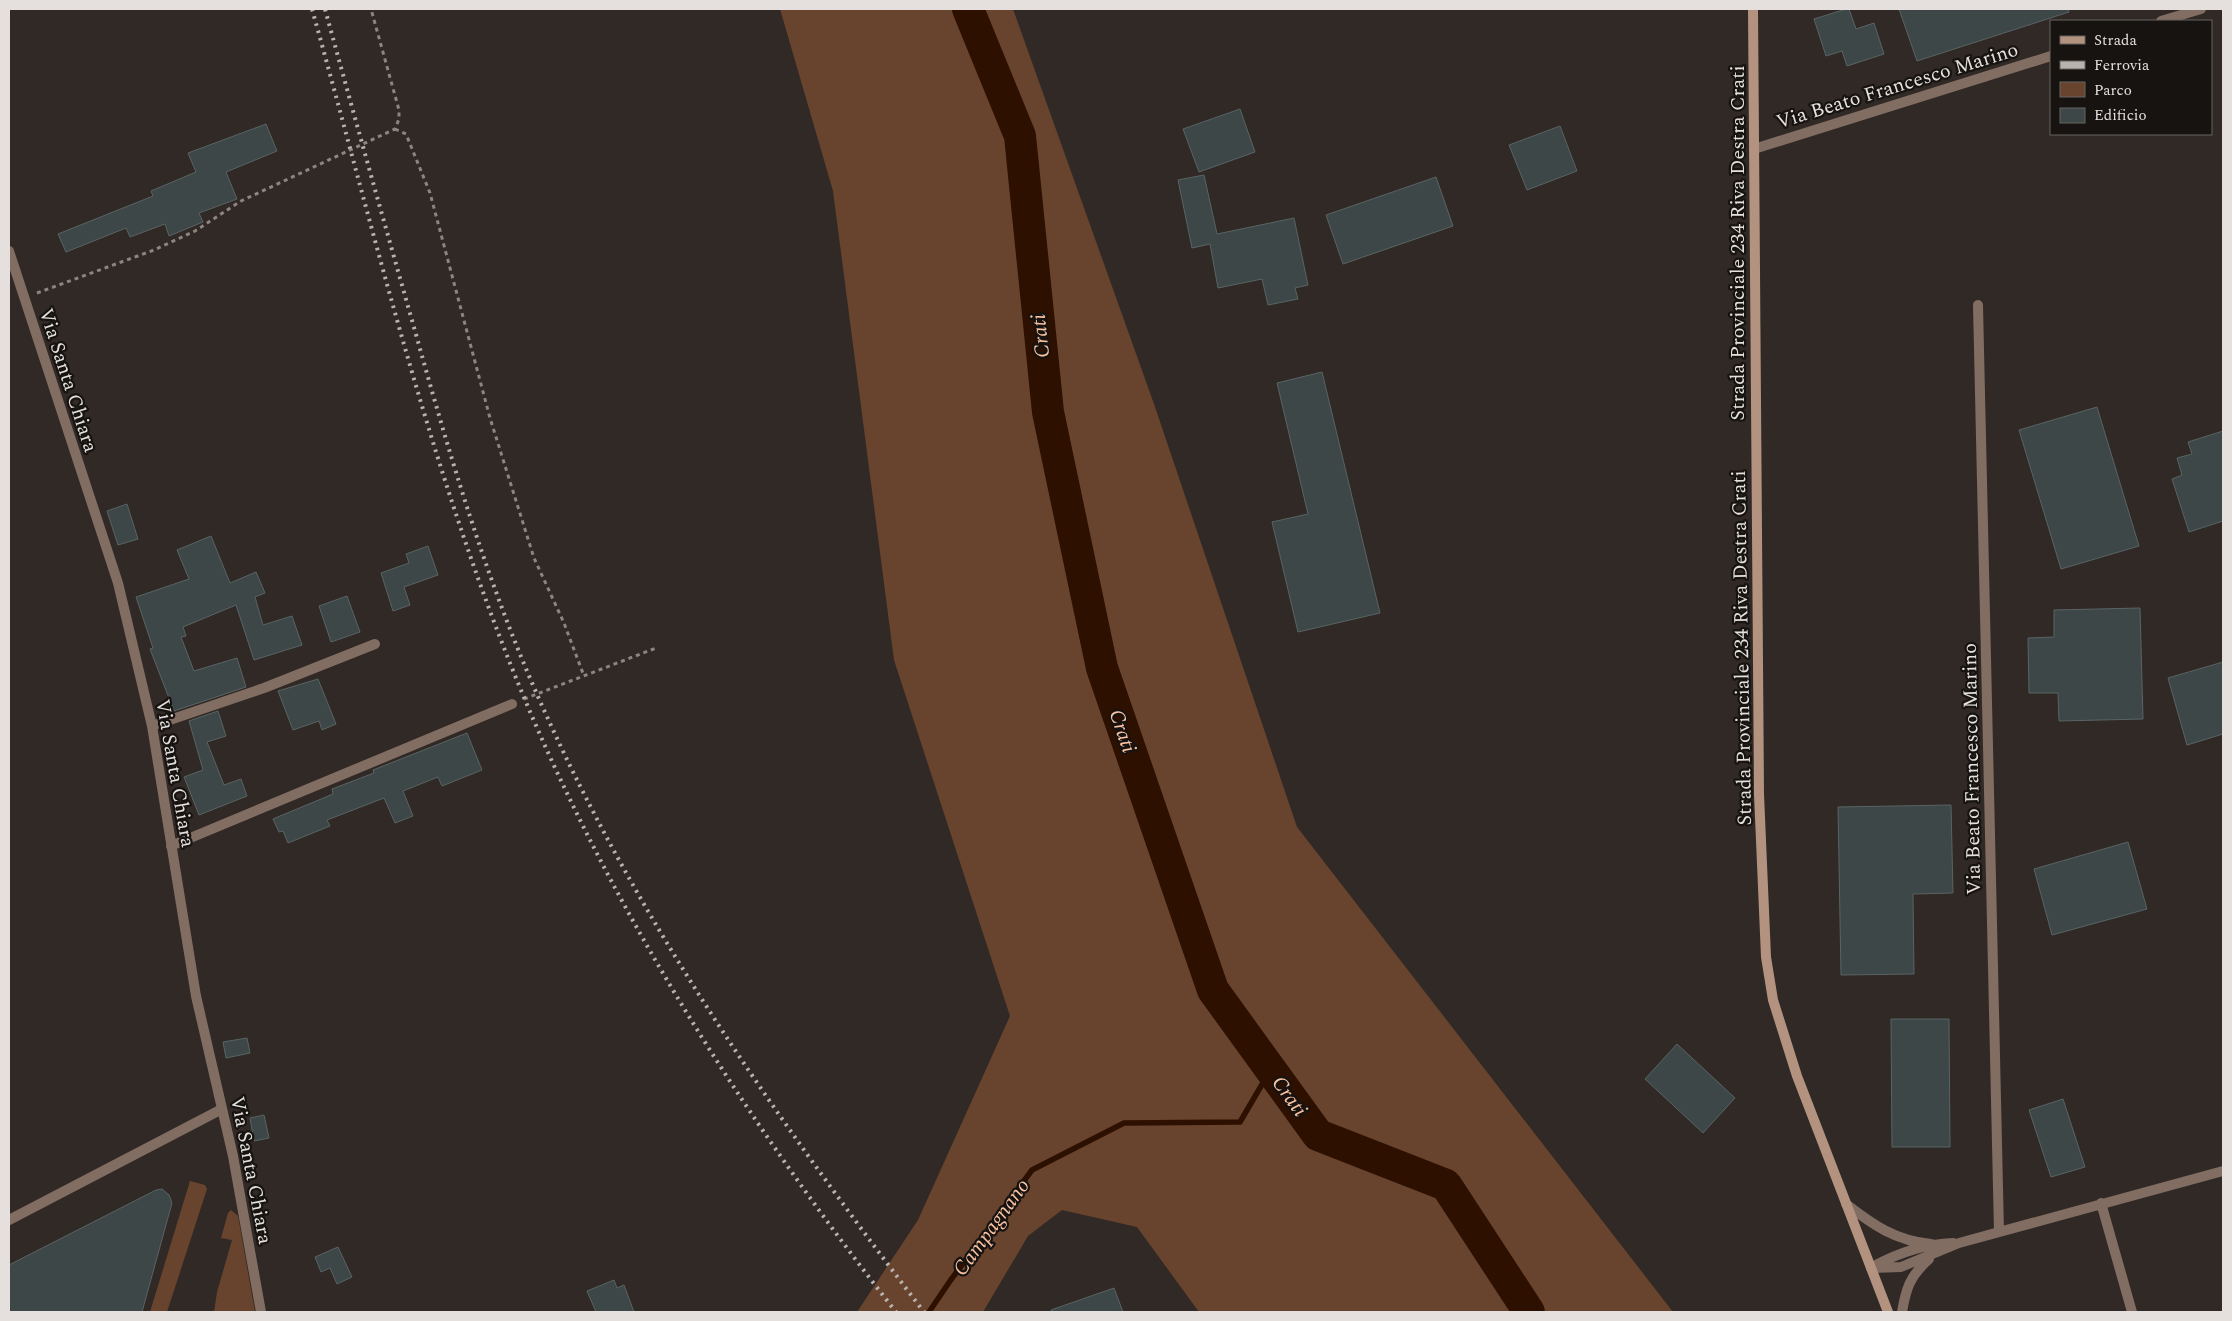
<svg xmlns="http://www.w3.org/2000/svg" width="2232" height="1321" font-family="Spectral,serif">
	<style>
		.green { fill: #68442e }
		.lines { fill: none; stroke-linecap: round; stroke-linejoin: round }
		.stream { stroke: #2d1000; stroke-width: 5.5 }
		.river { stroke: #2d1000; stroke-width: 32 }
		.building { fill: #3d4747; stroke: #596464 }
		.path { stroke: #8c8582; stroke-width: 3; stroke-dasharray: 4 4; stroke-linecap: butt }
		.minor { stroke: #826d62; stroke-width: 10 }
		.secondary { stroke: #b3937f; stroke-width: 10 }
		.rail { stroke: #b9b3b0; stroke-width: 4; stroke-dasharray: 2.5 5; stroke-linecap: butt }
		.labels { text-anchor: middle; stroke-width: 4.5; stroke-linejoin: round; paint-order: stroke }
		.street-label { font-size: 20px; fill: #e5e0dd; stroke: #161311 }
		.water-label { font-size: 21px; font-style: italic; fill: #fcc3a1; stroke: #161311 }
	</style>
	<rect width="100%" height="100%" fill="#312925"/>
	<path class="green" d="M780,9h233l141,395 143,423 376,485h-474l-62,-85 -75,-17 -34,26 -45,76h-126l61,-92 92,-204 -116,-356 -61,-469z
		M190,1181l15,4 2,4 -40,123h-17z
		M231,1210l7,6 17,96h-41l3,-20 15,-52 -11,-2 7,-25z"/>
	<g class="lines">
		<path class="stream" d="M929,1312l21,-31 82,-111 92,-47 116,-1 24,-41 -11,-36"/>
		<path class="river" d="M968,9l52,127 28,276 54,256 111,322 105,145 128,50 83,127"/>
	</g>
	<path class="building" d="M1846,9h3l7,20 18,-6 10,31 -37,12 -5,-15 -16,5 -12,-37z
		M1899,9h169l1,3 -152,49z
		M1240,109l15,43 -56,20 -16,-43z
		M266,124l11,27 -51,21 11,27 -38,14 4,9 -34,14 -4,-12 -35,13 -4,-9 -60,24 -8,-18 95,-38 -2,-5 45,-19 -8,-19z
		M1560,126l17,45 -50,19 -18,-45z
		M1204,175l13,59 77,-16 14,67 -13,3 3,11 -30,6 -6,-26 -44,9 -8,-44 -18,4 -14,-68z
		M1436,177l17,49 -110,38 -17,-49z
		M1322,372l58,241 -82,19 -26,-110 36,-8 -31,-131z
		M2097,407l42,139 -78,23 -42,-139z
		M2223,431v90l-34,11 -17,-53 10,-4 -5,-17 15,-4 -4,-12z
		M127,504l11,35 -20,6 -11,-34z
		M211,536l19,47 26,-11 9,21 -10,4 8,28 29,-9 10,29 -48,15 -18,-55 -53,22 3,9 -5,1 13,34 43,-13 9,29 -72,24 -24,-62 3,-1 -17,-51 53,-18 -12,-29z
		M428,546l10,29 -34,12 6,18 -17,6 -12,-38 28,-10 -3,-9z
		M347,596l13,36 -29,10 -12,-36z
		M2140,608l3,111 -84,2 -1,-28h-29l-1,-55 26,-1v-27z
		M2223,662v72l-36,11 -19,-67z
		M318,679l18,45 -14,6 -3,-9 -26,9 -15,-39z
		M218,711l8,25 -19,6 17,43 17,-6 6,17 -48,19 -15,-38 19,-7 -14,-49z
		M467,733l15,37 -40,16 -4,-9 -35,14 10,25 -18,7 -11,-25 -57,22 3,6 -42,17 -5,-12 -4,1 -6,-13 60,-25 -1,-5 42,-16 -1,-3z
		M1951,805l2,88 -40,1 1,80 -73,1 -3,-168z
		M2128,842l19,67 -95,26 -18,-66z
		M1891,1019h58l1,128h-58z
		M247,1038l3,15 -24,5 -3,-16z
		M1677,1044l58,54 -32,35 -58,-54z
		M2063,1099l22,68 -34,10 -22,-67z
		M264,1115l5,23 -15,3 -4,-23z
		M162,1189l7,6 3,8 -30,109h-133v-47l147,-75z
		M338,1247l14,30 -15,7 -7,-16 -9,4 -6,-15z
		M614,1280l3,8 7,-3 10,27h-38l-9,-21z
		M1114,1288l9,24h-72v-2z"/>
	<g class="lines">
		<path class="path" d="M395,129l11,5 24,59 60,225 44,140 30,65 20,53
			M37,293l117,-43 41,-19 46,-30 154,-72 4,-10v-9l-28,-101
			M524,699l132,-51"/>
		<path class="minor" d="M2161,21l40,-12
			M1754,149l297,-93
			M9,251l109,332 34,143 44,270 37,160 28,156
			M1978,305l21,927
			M152,726l112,-38 111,-44
			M171,846l341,-142
			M2101,1203l31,109
			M1846,1204c27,21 50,37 85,40
			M9,1220l213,-111
			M1874,1266c26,-14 50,-22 79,-23
			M1871,1268l30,-1 58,-24 264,-72
			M1902,1312c4,-24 8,-36 27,-53"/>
		<path class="secondary" d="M1753,9l6,785 7,163 7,43 24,76 91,236"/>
		<path class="rail" d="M312,9c66,236 122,478 219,705 93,216 220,413 365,598
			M325,9c30,110 61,220 92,329 35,126 73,253 127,372 98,219 236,413 380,602"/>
	</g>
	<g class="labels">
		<g class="street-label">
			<text transform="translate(1897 85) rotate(-17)" y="7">Via Beato Francesco Marino</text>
			<text transform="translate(1737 243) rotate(-90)" y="7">Strada Provinciale 234 Riva Destra Crati</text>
			<text transform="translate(69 380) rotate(72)" y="7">Via Santa Chiara</text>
			<text transform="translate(1741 648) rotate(-91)" y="7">Strada Provinciale 234 Riva Destra Crati</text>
			<text transform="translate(1971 769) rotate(-91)" y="7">Via Beato Francesco Marino</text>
			<text transform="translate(176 773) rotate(80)" y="7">Via Santa Chiara</text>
			<text transform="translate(252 1170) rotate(79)" y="7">Via Santa Chiara</text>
		</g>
		<g class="water-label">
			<text transform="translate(1040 336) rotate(-96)" y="7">Crati</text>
			<text transform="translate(1123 731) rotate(71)" y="7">Crati</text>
			<text transform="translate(1290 1096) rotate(54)" y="7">Crati</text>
			<text transform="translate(991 1227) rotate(-54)" y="7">Campagnano</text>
		</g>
	</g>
	<rect width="2232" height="1321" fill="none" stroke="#e5e0dd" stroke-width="20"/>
	<rect x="2050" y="20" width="162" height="115" fill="#161311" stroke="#696563"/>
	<rect x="2060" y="36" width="25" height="8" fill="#b3937f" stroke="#696563"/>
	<text x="2094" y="45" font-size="15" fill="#e5e0dd">Strada</text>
	<rect x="2060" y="61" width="25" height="8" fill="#b9b3b0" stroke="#696563"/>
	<text x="2094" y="70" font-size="15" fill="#e5e0dd">Ferrovia</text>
	<rect x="2060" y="82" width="25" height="15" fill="#68442e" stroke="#696563"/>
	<text x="2094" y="95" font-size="15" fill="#e5e0dd">Parco</text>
	<rect x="2060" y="108" width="25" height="15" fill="#3d4747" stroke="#696563"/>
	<text x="2094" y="120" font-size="15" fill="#e5e0dd">Edificio</text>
</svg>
